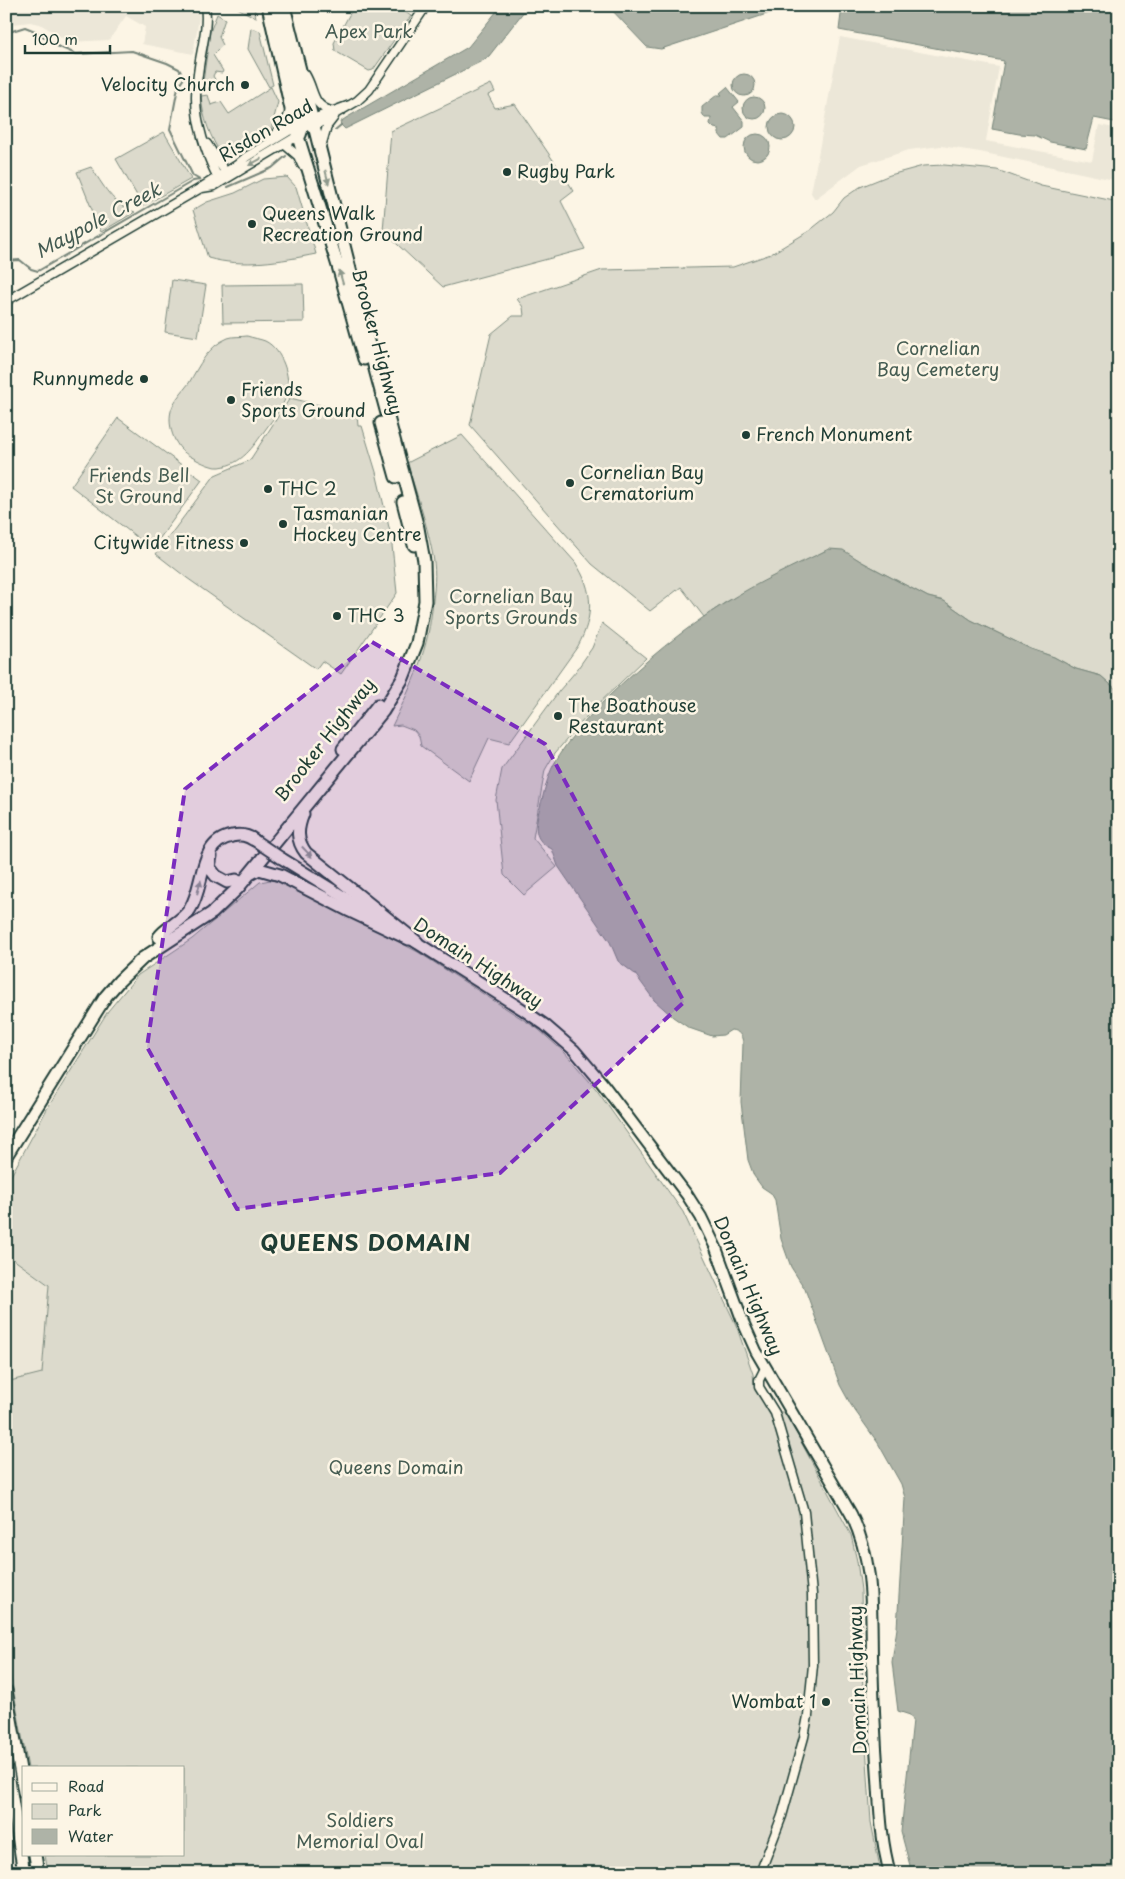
<svg xmlns="http://www.w3.org/2000/svg" width="1125" height="1879" font-family="'Playpen Sans',sans-serif">
	<style>
		.built { fill: #ece7d8 }
		.green { fill: #dcdacc; stroke: #7e8c80 }
		.water { fill: #aeb3a7; stroke: #758479 }
		.lines { fill: none; stroke-linecap: round; stroke-linejoin: round }
		.stream { stroke: #758479; stroke-width: 2 }
		.tertiary-casing { stroke: #1f3d34; stroke-width: 11 }
		.primary-casing { stroke: #1f3d34; stroke-width: 14 }
		.trunk-casing { stroke: #1f3d34; stroke-width: 15 }
		.tertiary { stroke: #fcf5e5; stroke-width: 8 }
		.primary { stroke: #fcf5e5; stroke-width: 10 }
		.trunk { stroke: #fcf5e5; stroke-width: 11 }
		.primary-bridge-casing { stroke: #1f3d34; stroke-width: 14; stroke-linecap: butt }
		.primary-bridge { stroke: #fcf5e5; stroke-width: 10 }
		.oneway { fill: #8e998c }
		.marked { fill: #7b2cbf; fill-opacity: 0.2; stroke: #7b2cbf; stroke-width: 4; stroke-dasharray: 10 6; stroke-linejoin: round }
		.poi-dot { fill: #1f3d34; stroke: #fcf5e5; stroke-width: 2 }
		.labels { text-anchor: middle; stroke-width: 5; stroke-linejoin: round; paint-order: stroke }
		.park-label { font-size: 18px; fill: #455c52; stroke: #fcf5e5 }
		.poi-label { font-size: 18px; fill: #1f3d34; stroke: #fcf5e5; text-anchor: start }
		.street-label { font-size: 18px; fill: #1f3d34; stroke: #fcf5e5 }
		.water-label { font-size: 19px; font-style: italic; fill: #435a51; stroke: #fcf5e5 }
		.district-label { font-size: 22px; font-weight: bold; letter-spacing: 1px; fill: #1f3d34; stroke: #fcf5e5 }
	</style>
	<rect width="100%" height="100%" fill="#fcf5e5"/>
	<filter id="ink" filterUnits="userSpaceOnUse"><feTurbulence type="fractalNoise" baseFrequency=".02" numOctaves="2"/><feDisplacementMap in="SourceGraphic" scale="10" xChannelSelector="R" yChannelSelector="G"/><feConvolveMatrix kernelMatrix="1 2 1 2 8 2 1 2 1" color-interpolation-filters="sRGB"/></filter>
	<g filter="url(#ink)">
		<path class="built" d="M6,6h192l1,12 -6,36 -51,-10 3,-17 -19,-11 -17,24 -40,2 -29,-18 -10,-2 -24,3z
			M840,37l159,30 -13,74 106,20 7,-36 20,4v52l-139,-29 -39,-6 -32,4 -48,15 -46,34 -4,-6z
			M6,1254l43,31 -7,89 -36,8z"/>
		<path class="green" d="M234,6h20l2,12z
			M354,6h42l15,10 -38,54 -4,1 -34,-20 -1,-8z
			M217,14l8,5 -6,18 4,8 -10,10 10,16 -1,2 -7,-1 -2,4 4,7 -9,1v5h-6l8,-57z
			M251,28l9,3 13,54 -4,2 -21,-38z
			M491,84l4,8 -7,3 7,13 20,-4 59,87 -13,10 24,48 -142,38 -60,-56 8,-100z
			M271,87l7,15 -7,28 -40,29 -9,-3c-12,-20 -19,-37 -21,-60l7,-1 3,10 10,-3 8,12z
			M164,132l27,47 -48,27 -27,-47z
			M944,165l53,5 44,16 78,16v490l-18,-16 -25,-7 -22,-12 -23,-8 -60,-29 -27,-19 -16,-4 -66,-35 -12,-7 -21,-6 -103,53 -22,15 -23,-30 -31,24 -58,-47 -122,-139 21,-91 22,-18h11l-1,-9 -6,-8 85,-29 131,-3 38,-13 38,-23 24,-19 11,-14 16,-11 30,-12 33,-9z
			M91,167c12,18 22,38 44,45l-34,20 -24,-60z
			M287,177l9,10 20,67c-35,7 -73,14 -108,4l-15,-48 14,-8 28,-9 28,-14z
			M172,280l34,5 -8,52 -33,-5z
			M303,284l1,38 -81,1 -1,-38z
			M247,336c6,2 13,3 18,5 17,8 26,36 22,53 -4,13 -14,25 -22,36 -12,17 -23,34 -45,37 -10,1 -23,-7 -32,-12 -14,-8 -22,-32 -16,-47 3,-9 11,-17 17,-25 10,-17 19,-37 39,-45 5,-2 13,-1 19,-2z
			M290,398l67,16 1,12h4l14,46 15,64 6,57 -56,81 -19,-13 -6,8 -129,-91 -31,-24 59,-79 35,-15z
			M118,418l84,62 -50,69 -81,-63z
			M462,435l113,127c19,29 19,54 3,84l-69,97 -20,-5 -20,43 -48,-35 -2,-10 -5,-6 -13,-5 -9,1c21,-44 37,-76 41,-126 2,-16 3,-33 -1,-49 -6,-30 -16,-59 -25,-88z
			M602,623l44,35 -54,52 -37,43 -10,17 -12,68 24,29 -33,28 -20,-20 -8,-75 6,-31 57,-78 17,-20 16,-23z
			M270,880l15,3 133,69 120,77 27,24 31,36 87,123 53,113 17,49 2,15 24,23h6l66,123 6,26 4,29 2,110 8,122 10,51h-833l-3,-18h139v-87h-156l-22,-117v-269l36,-9 7,-88 -43,-31v-69l41,-76 61,-98 30,-36 54,-36 68,-57z"/>
		<path class="water" d="M501,6h27l-39,50 -7,5 -137,68 -4,-4 -1,-3 6,-4 122,-71z
			M608,6h183l-130,43 -14,-2z
			M842,6h277v117l-25,-5 -8,31 -36,-7 -15,-7 -16,-1 -27,-5 12,-68 -165,-31z
			M733 85a11 11 0 1 1 22 0a11 11 0 1 1-22 0Z
			M727,87l12,15 -6,5 11,14v6l-16,12h-5l-4,-5v-5l-5,-1 -4,-4 1,-6h-6l-3,-5v-6l15,-12h5l-2,-2z
			M743 108a11 11 0 1 1 22 0a11 11 0 1 1-22 0Z
			M769 127a13 13 0 1 1 26 0a13 13 0 1 1-26 0Z
			M744 147a13 13 0 1 1 26 0a13 13 0 1 1-26 0Z
			M829,549l14,1 19,12 66,35 16,4 27,19 60,29 23,8 22,12 25,7 18,16v1181h-207l-11,-41 12,-112 -3,-5 -12,-4 -6,-49 5,-34 8,-130 -4,-14 -23,-41 -27,-38 -11,-20 -35,-96 -14,-22 -10,-28 -6,-39 -4,-7 -9,-6 -8,-11 -6,-16 -7,-58 2,-59c-1,-8 -4,-12 -12,-13l-8,5 -11,1 -23,-8 -16,-11 -19,-17 -19,-26 -17,-13 -8,-19 -52,-76 -6,-17c-20,-9 -17,-23 -12,-42 4,-14 7,-30 14,-43 14,-25 35,-48 55,-68 36,-35 73,-66 116,-93 33,-21 69,-37 104,-54z"/>
		<g class="lines">
			<path class="stream" d="M6,33l19,-6 10,4 22,15 19,8 56,-3 35,12 12,6 5,9 -6,9 -8,42 23,47 7,4
				M335,130l6,-5
				M228,187l44,-19 14,-12
				M6,261l14,-1 11,9 7,2 155,-90 7,-1"/>
			<defs>
				<path id="tertiary" d="M205,6c3,17 -2,37 -5,54 -2,13 -4,26 -4,38 0,25 10,56 21,78l3,2
					M305,74c10,16 6,31 26,37
					M310,120l40,-15
					M311,128l46,-27 12,-11 57,-84
					M271,139l16,-19 3,-10
					M207,144l17,26 1,5
					M284,144l14,12 4,9
					M321,147l6,-21 7,-9
					M202,188l12,-2 87,-52
					M6,301l193,-112 38,-24 9,-8 51,-31
					M760,1873l22,-57 22,-79 4,-21 5,-51 -1,-71 -8,-82 -29,-99 -16,-26v-7l6,-12"/>
				<path id="primary" d="M281,858l107,66
					M411,939l111,70 23,16 29,25 28,33 85,112 14,22 15,31 27,74 13,29 95,163c23,48 20,90 21,142 1,41 3,81 6,122 2,32 3,64 12,95"/>
				<path id="trunk" d="M268,6l27,121 43,139 26,93
					M277,6l1,11 26,106 -4,12
					M381,423l15,54
					M403,502l11,43
					M343,749l35,-44
					M303,814c-6,15 -7,26 3,39l111,89
					M211,856l-2,11 7,9 11,6 9,-2
					M250,874l9,-5 21,6 70,36 59,28
					M159,937c8,-11 23,-15 31,-28 15,-23 8,-67 42,-73 9,-2 15,-1 22,4
					M6,1156l100,-160 13,-15 24,-23 69,-45 26,-25 145,-177 20,-33 14,-35 8,-42 -1,-40 -6,-33 -42,-155 -92,-367
					M6,1691l18,101
					M6,1761l18,112
					M35,1855l3,18"/>
			</defs>
			<use href="#tertiary" class="tertiary-casing"/>
			<use href="#primary" class="primary-casing"/>
			<use href="#trunk" class="trunk-casing"/>
			<use href="#tertiary" class="tertiary"/>
			<use href="#primary" class="primary"/>
			<use href="#trunk" class="trunk"/>
			<defs>
				<path id="primary-bridge" d="M254,840l27,18"/>
			</defs>
			<use href="#primary-bridge" class="primary-bridge-casing"/>
			<use href="#primary-bridge" class="primary-bridge"/>
		</g>
		<defs><path id="oneway-solid" d="M-6-.8H1V-3.2L6.5 0L1 3.2V.8H-6Z" transform="scale(1.25)"/></defs>
		<g class="oneway">
			<use href="#oneway-solid" transform="translate(255 162) rotate(151)"/>
			<use href="#oneway-solid" transform="translate(327 177) rotate(76)"/>
			<use href="#oneway-solid" transform="translate(341 277) rotate(-106)"/>
			<use href="#oneway-solid" transform="translate(307 852) rotate(47)"/>
			<use href="#oneway-solid" transform="translate(199 887) rotate(-75)"/>
		</g>
	</g>
	<path class="marked" d="M372,642l173,102 139,258 -184,171 -263,36 -90,-162 38,-258z"/>
	<g class="poi-dot">
		<circle cx="245" cy="85" r="5"/>
		<circle cx="507" cy="172" r="5"/>
		<circle cx="252" cy="224" r="5"/>
		<circle cx="144" cy="379" r="5"/>
		<circle cx="231" cy="400" r="5"/>
		<circle cx="746" cy="435" r="5"/>
		<circle cx="570" cy="483" r="5"/>
		<circle cx="268" cy="489" r="5"/>
		<circle cx="283" cy="524" r="5"/>
		<circle cx="244" cy="543" r="5"/>
		<circle cx="337" cy="616" r="5"/>
		<circle cx="558" cy="716" r="5"/>
		<circle cx="826" cy="1702" r="5"/>
	</g>
	<g class="labels">
		<g class="park-label">
			<text x="369" y="38">Apex Park</text>
			<text x="938" y="355">Cornelian<tspan x="938" dy="21">Bay Cemetery</tspan></text>
			<text x="139" y="482">Friends Bell<tspan x="139" dy="21">St Ground</tspan></text>
			<text x="511" y="603">Cornelian Bay<tspan x="511" dy="21">Sports Grounds</tspan></text>
			<text x="396" y="1474">Queens Domain</text>
			<text x="360" y="1827">Soldiers<tspan x="360" dy="21">Memorial Oval</tspan></text>
		</g>
		<g class="poi-label">
			<text x="235" y="91" text-anchor="end">Velocity Church</text>
			<text x="517" y="178">Rugby Park</text>
			<text x="262" y="220">Queens Walk<tspan x="262" dy="21">Recreation Ground</tspan></text>
			<text x="134" y="385" text-anchor="end">Runnymede</text>
			<text x="241" y="396">Friends<tspan x="241" dy="21">Sports Ground</tspan></text>
			<text x="756" y="441">French Monument</text>
			<text x="580" y="479">Cornelian Bay<tspan x="580" dy="21">Crematorium</tspan></text>
			<text x="278" y="495">THC 2</text>
			<text x="293" y="520">Tasmanian<tspan x="293" dy="21">Hockey Centre</tspan></text>
			<text x="234" y="549" text-anchor="end">Citywide Fitness</text>
			<text x="347" y="622">THC 3</text>
			<text x="568" y="712">The Boathouse<tspan x="568" dy="21">Restaurant</tspan></text>
			<text x="816" y="1708" text-anchor="end">Wombat 1</text>
		</g>
		<g class="street-label">
			<text transform="translate(266 131) rotate(-30)" y="6">Risdon Road</text>
			<text transform="translate(377 342) rotate(75)" y="6">Brooker Highway</text>
			<text transform="translate(325 740) rotate(-52)" y="6">Brooker Highway</text>
			<text transform="translate(478 963) rotate(33)" y="6">Domain Highway</text>
			<text transform="translate(748 1286) rotate(67)" y="6">Domain Highway</text>
			<text transform="translate(858 1680) rotate(-92)" y="6">Domain Highway</text>
		</g>
		<g class="water-label">
			<text transform="translate(98 220) rotate(-28)" y="7">Maypole Creek</text>
		</g>
		<g class="district-label">
			<text x="366" y="1251">QUEENS DOMAIN</text>
		</g>
	</g>
	<rect width="1125" height="1879" fill="none" stroke="#fcf5e5" stroke-width="25"/>
	<rect x="12" y="12" width="1100" height="1854" fill="none" stroke="#1f3d34" stroke-width="2" filter="url(#ink)"/>
	<rect x="22" y="1766" width="162" height="90" fill="#fcf5e5" stroke="#a4ab9e"/>
	<rect x="32" y="1783" width="25" height="8" fill="#fcf5e5" stroke="#a4ab9e"/>
	<text x="68" y="1792" font-size="15" fill="#1f3d34">Road</text>
	<rect x="32" y="1804" width="25" height="15" fill="#dcdacc" stroke="#a4ab9e"/>
	<text x="68" y="1816" font-size="15" fill="#1f3d34">Park</text>
	<rect x="32" y="1829" width="25" height="15" fill="#aeb3a7" stroke="#a4ab9e"/>
	<text x="68" y="1842" font-size="15" fill="#1f3d34">Water</text>
	<path d="M25 45v8h85v-8" fill="none" stroke="#1f3d34" stroke-width="2.5"/>
	<text x="32" y="45" font-size="15" fill="#1f3d34" stroke="#fcf5e5" stroke-width="4" paint-order="stroke">100 m</text>
</svg>
